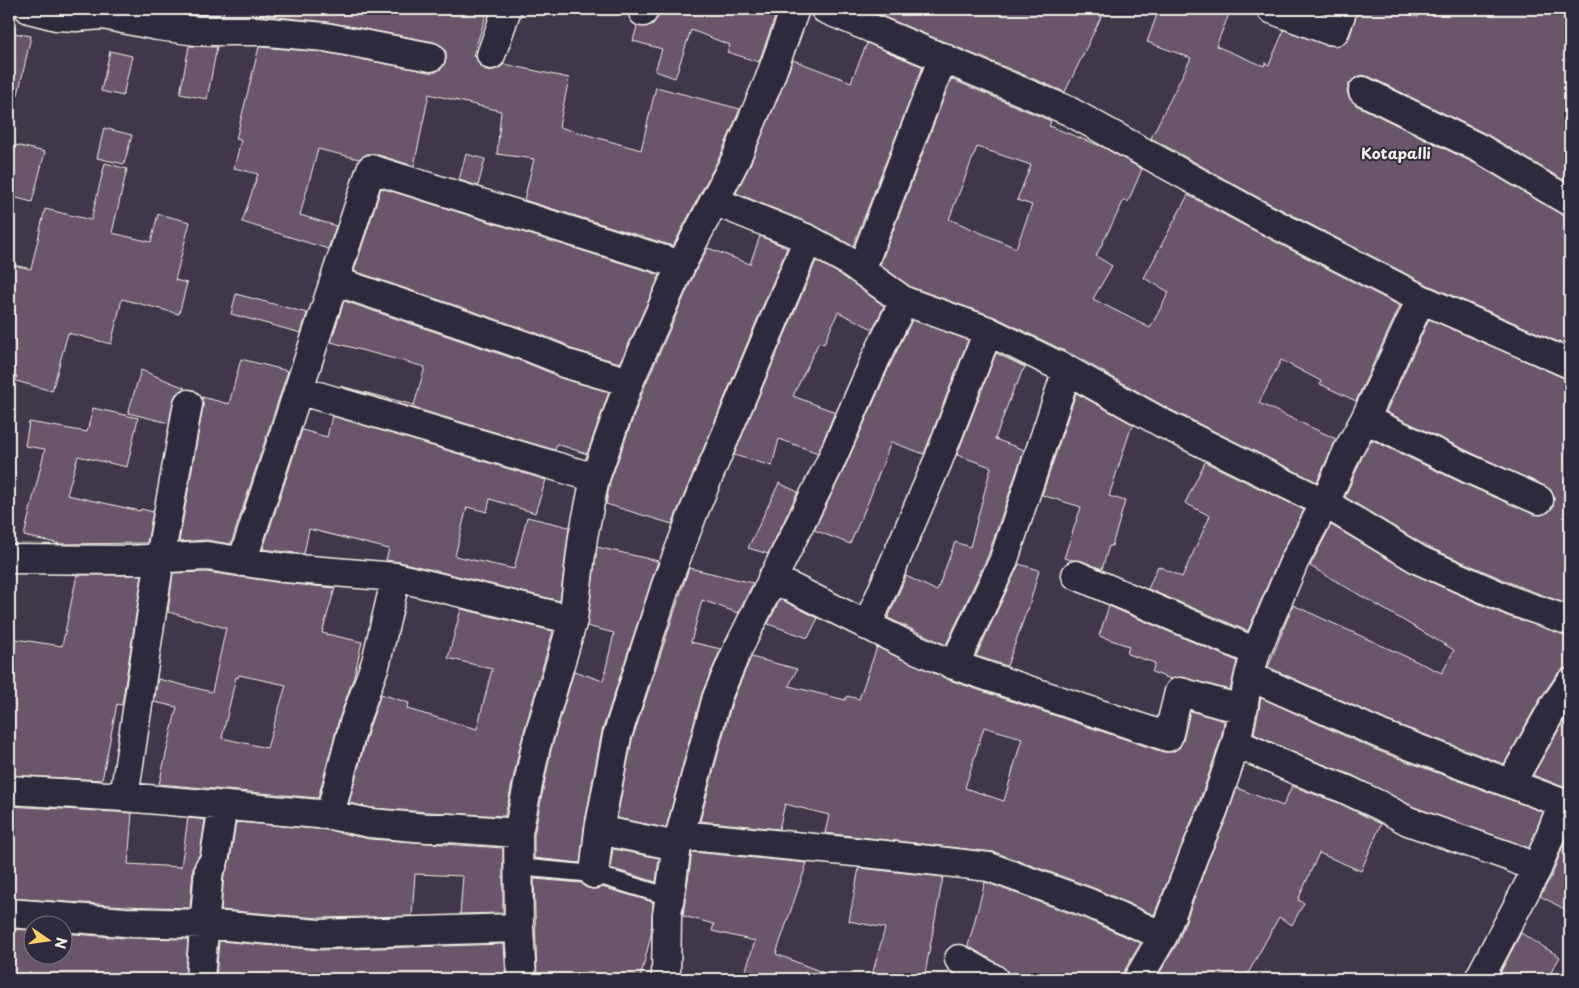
<svg xmlns="http://www.w3.org/2000/svg" width="1579" height="988" font-family="'Playpen Sans',sans-serif">
	<style>
		.building { fill: #6a556a; stroke: #f4f1e8; fill-rule: evenodd }
		.lines { fill: none; stroke-linecap: round; stroke-linejoin: round }
		.service-casing { stroke: #f4f1e8; stroke-width: 20 }
		.minor-casing { stroke: #f4f1e8; stroke-width: 31 }
		.service { stroke: #2f2a3d; stroke-width: 16 }
		.minor { stroke: #2f2a3d; stroke-width: 28 }
		.labels { text-anchor: middle; stroke-width: 4; stroke-linejoin: round; paint-order: stroke }
		.neighbourhood-label { font-size: 15px; font-weight: bold; fill: #f4f1e8; stroke: #2f2a3d }
	</style>
	<rect width="100%" height="100%" fill="#41374a"/>
	<filter id="ink" filterUnits="userSpaceOnUse"><feTurbulence type="fractalNoise" baseFrequency=".02" numOctaves="2"/><feDisplacementMap in="SourceGraphic" scale="10" xChannelSelector="R" yChannelSelector="G"/><feConvolveMatrix kernelMatrix="1 2 1 2 8 2 1 2 1" color-interpolation-filters="sRGB"/></filter>
	<g filter="url(#ink)">
		<path class="building" d="M196,9h28l-1,6h-28z
			M269,9h219l-15,47 3,1 4,9 6,4h7l8,-3 3,-3 65,14 -10,49 82,23 15,-63 84,22 -19,45 -48,92 -149,-46 10,-41 -37,-5 4,-43 -72,-17 -15,72 -39,-12h-8l-8,5 -41,-10 -18,66 36,11 -8,23 -86,-27 16,-48 -24,-6 7,-28 -5,-1 23,-92 64,5 106,20h7l6,-4 4,-8v-8l-4,-6 -8,-4 -106,-20 -61,-6z
			M659,9h119l-19,53 -32,-10 3,-7 -39,-15 -16,48 -20,-7 7,-22 -29,-8 4,-15 9,1 7,-3 5,-7z
			M879,9h226l-40,83 -188,-78z
			M1159,9h72l-15,37 48,20 1,-3 4,2 15,-35 42,15 13,1 7,-4 4,-6 8,-27h33l27,8 3,-8h149v175l-82,-49 -118,-58 -8,-2 -7,3 -6,6 -2,8 3,7 6,6 118,58 88,52 8,3v129l-142,-62 -169,-87 -108,-60 40,-80 -44,-16z
			M9,32l22,4 -13,59 -9,-1z
			M867,43l56,24 -70,179 -39,-21 -78,-32 13,-26 44,-107 58,22z
			M189,46l28,1 -10,52 -27,-5z
			M110,51l22,5 -9,40 -22,-5z
			M951,79l100,42 -2,5 54,21 39,22 -14,33 -4,-2 -28,56 16,10 -19,33 57,29 19,-36 -25,-14 44,-83 57,31 155,80 -44,95 -36,-17 1,-3 -40,-21 -22,43 77,36 -19,43 -148,-73 -94,-53 -80,-39 -84,-30 -31,-22zM977,147l54,18 -14,35 15,5 -16,43 -67,-29z
			M104,128l28,7 -8,29 -27,-6z
			M16,145l29,7 -13,50 -23,-6v-22z
			M466,154l19,5 -7,27 -19,-6z
			M105,163l22,6 -15,64 39,9 7,-28 32,8 -15,58 12,3 -8,31 -57,-15 -11,45 -43,-11 -16,58 -36,-10 1,-5 -8,-1v-111l22,5 14,-60 46,11z
			M381,188l279,87 -40,88 -49,-14 -6,-5 -31,-12 -180,-61z
			M760,236l27,12 -115,276 -66,-20 4,-22 34,-94 51,-116 13,-24 42,16z
			M816,261l24,13 44,32 -11,23 -35,-17 -14,32 -5,-2 -26,54 42,16 -17,41 -39,-14 -7,27 -38,-11z
			M236,294l71,19 -6,20 -70,-19z
			M344,301l180,61 27,11 9,5 49,14 -22,62 -30,-10 -2,6 -215,-64 74,19 11,-38 -94,-25z
			M1429,319l135,59 6,1v226l-52,-19 -92,-40 -81,-49 17,-40 10,-17 88,42 73,32 8,1 8,-3 4,-5 1,-9 -3,-8 -6,-4 -71,-32 -88,-42z
			M912,320l56,20 -44,114 -33,-12 -22,58 -19,44 -36,-14 30,-61 46,-104z
			M996,353l29,14 -2,4h-1l-5,14h-2l-20,54 29,11 -36,106 -42,89 -58,-27 18,-42 31,15 18,-49 15,5 21,-80 -34,-12z
			M241,359l47,12 -57,173 -25,-4 -27,2 24,-135 -1,-10 27,7z
			M141,370l44,18 -9,6 -3,7 -4,22 -41,-10z
			M1076,393l58,32 -4,6 -21,65 16,5 -13,45h-3l-7,23 -20,-8 -10,-1 -8,-2 17,-51 -39,-12z
			M93,408l45,10 -11,49 -49,-11 -11,39 73,16 1,-2 12,3 -6,31 -86,1 -37,-8 21,-87 -20,-3 4,-24 58,10z
			M332,416l214,64 -11,33 -45,-14 -3,13 -20,-5 -12,49 59,13 13,-52 42,10 -9,74 -160,-39 -14,-2 3,-11 -80,-20 -5,25 -41,-5 39,-119 25,7z
			M1205,462l99,48 -24,46 -32,75 -100,-42 10,-23 24,11 28,-61 -25,-13z
			M779,483l19,9 -30,62 -20,-6z
			M1331,525l82,49 94,42 63,20v25l-2,7 -5,1 -6,5 -17,25 -36,65 -116,-43 -120,-54 25,-62 149,68 12,-23 -144,-84z
			M597,547l61,14 -56,170 -18,96 -4,36 -46,-5v-23l17,-85 23,-79 29,10 11,-48 -27,-7z
			M1019,564l20,6 -11,40h-1l-20,56 -31,-10z
			M689,568l64,15 -15,30 -36,-13 -11,42 30,7 -19,44 -36,135 -49,-10 15,-78z
			M206,572l77,11 52,5 -13,45 40,9 -8,34 -15,43 -21,79 -159,-14 18,-77 -23,-5 4,-23 54,13 14,-64 -58,-16 5,-39zM239,675l47,10 -19,63 -45,-10 14,-61 2,1z
			M77,575h65l-20,130 -5,-1 -15,76 -93,-5v-17l5,-35h-5v-85l53,8z
			M780,599l38,19 -10,20 -40,-14z
			M1109,606l128,55 -7,29 -48,-13 -11,2 -19,-7 3,-9 -28,-9 2,-8 -30,-10z
			M461,609l92,22 -32,111 -16,74 -77,-4 -56,-4 -23,-5 20,-75 12,-34 28,9 -2,6 70,20 15,-60 -44,-11z
			M877,647l72,33 214,72h9l7,-4 4,-7 7,-30 34,10 -3,18 -23,66 -44,110 -60,-27 -100,-36 -169,-19 4,-18 -44,-11 -6,25 -79,-8 32,-119 19,-45 46,12 -8,17 56,14 2,-4 12,3zM984,727l38,11 -18,63 -39,-13z
			M1261,698l115,52 167,62 -14,36 -115,-41 -62,-32 -48,-18 -50,-23z
			M1569,712l1,1v65l-4,10 -33,-13z
			M1292,786l47,17 42,21 -20,47 -42,-18 -21,47 6,3 -12,22 -13,-8 -34,62h-89l22,-37 30,-81 19,-44 10,-29 46,18z
			M9,806l123,7 -4,51 53,3 7,-49 17,2 -5,33 -7,14 -3,41 -64,-2 -117,-8z
			M236,822l92,8 41,9 134,9v65l-43,1 3,-38 -48,-2 -3,42 -93,2 -98,-8 3,-35 6,-15z
			M1570,827v85l-30,-16 12,-21z
			M613,849l46,9 -3,24 -46,-14z
			M692,852l115,11 -31,91 61,24v1h-94l12,-38 -43,-10 2,-7 -31,-8z
			M859,868l84,9 -19,102h-53l14,-51 -36,-7z
			M534,879l48,4 3,4 7,2 10,-2 51,15 -2,33 -11,44h-103z
			M985,882l98,36 58,25 -17,28 -2,8h-112l-2,-7 -6,-6 -34,-20z
			M9,929l23,1v26h30v-23l62,5 64,1 -3,40h-176z
			M1521,933l39,24 -13,22h-50z
			M219,941l100,9 185,-6 2,35h-290z"/>
		<g class="lines">
			<defs>
				<path id="service" d="M518,867l76,7 76,23"/>
				<path id="minor" d="M29,9l27,7 20,1 27,-2 55,11 39,5h60l68,6 106,20
					M825,9l244,102 183,101 169,87 149,65
					M1271,9l57,21 7,1 8,-22
					M643,12l1,-3
					M491,55l16,-46
					M1363,91l118,58 89,53
					M714,201l94,38 40,22 56,40 84,30 79,39 95,53 163,80 94,57 93,41 58,20
					M861,270l82,-213
					M335,281l194,66 30,12 5,4 65,19
					M298,390l297,88
					M1365,419l102,49 72,32
					M9,559l119,1 79,-4 78,12 111,9 177,43
					M242,562l129,-393 310,96
					M1076,575l180,77
					M772,578l137,68 45,19 214,72 11,-45c22,4 42,15 65,15
					M867,626l71,-165 50,-130
					M954,665l49,-103 64,-192
					M1249,676l133,59 188,71
					M1236,743l62,28 47,18 34,16 29,16 103,36 26,12
					M1511,783l42,-75 17,-25
					M9,790l115,7 206,18 40,8 57,5h22l69,5
					M124,797l36,-239 28,-154
					M330,815l24,-92 22,-61 20,-85
					M599,830l78,16
					M681,835l204,20 104,12 100,36 74,33
					M594,874l5,-44 18,-94 49,-151 28,-74 114,-272
					M9,913l116,9 78,2 116,10 200,-6
					M959,959l35,20
					M200,979l9,-111 4,-4 2,-8 8,-50
					M522,979l-3,-51 -1,-95 18,-87 37,-126 10,-83 12,-59 34,-96 52,-117 54,-104 33,-78 27,-74
					M666,979l1,-64 10,-69 40,-149 19,-44 94,-190 46,-105 28,-57
					M1138,979l25,-43 31,-81 19,-44 23,-68 13,-67 7,-24 38,-90 31,-59 23,-53 17,-31 56,-120
					M1479,979l58,-110 26,-66"/>
			</defs>
			<use href="#service" class="service-casing"/>
			<use href="#minor" class="minor-casing"/>
			<use href="#service" class="service"/>
			<use href="#minor" class="minor"/>
		</g>
	</g>
	<g class="labels">
		<g class="neighbourhood-label">
			<text x="1396" y="159">Kotapalli</text>
		</g>
	</g>
	<rect width="1579" height="988" fill="none" stroke="#2f2a3d" stroke-width="30"/>
	<rect x="15" y="15" width="1549" height="958" fill="none" stroke="#f4f1e8" stroke-width="2" filter="url(#ink)"/>
	<g transform="translate(48 940) rotate(103)"><circle r="24" fill="#2f2a3d" stroke="#7e7a81"/>
	<path d="M0-4L9 19L0 12L-9 19Z" fill="#ffd166"/>
	<text y="-8" font-size="14" font-weight="bold" text-anchor="middle" fill="#f4f1e8">N</text>
	</g>
</svg>
